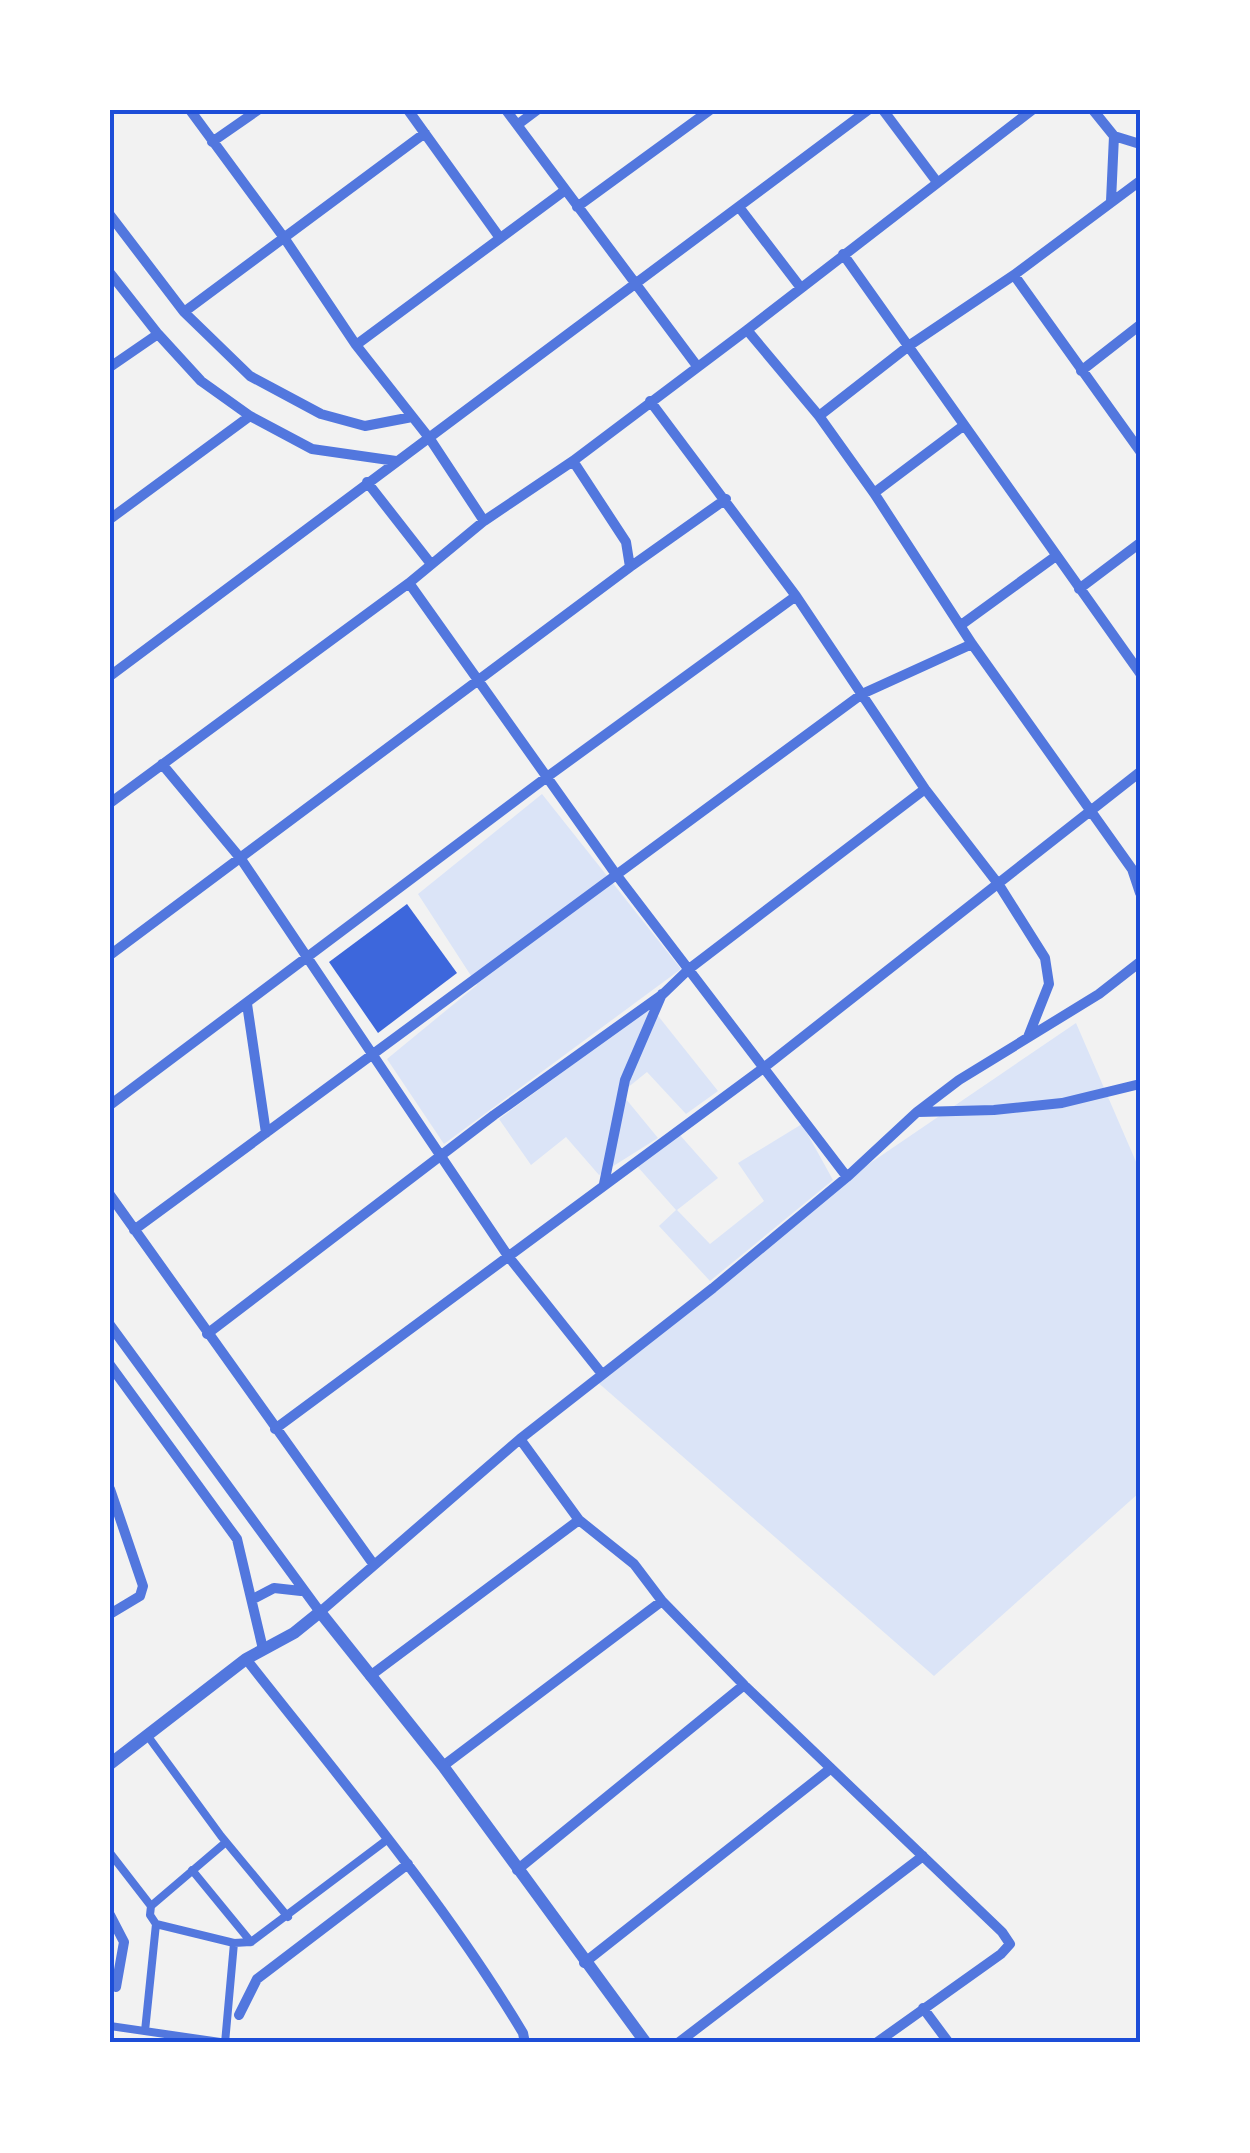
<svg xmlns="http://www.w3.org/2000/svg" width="1250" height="2153" font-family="'Alegreya Sans',sans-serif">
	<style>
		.green { fill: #dbe4f7 }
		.building { fill: #3d67dc }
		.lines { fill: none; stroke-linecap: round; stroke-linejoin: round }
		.pedestrian { stroke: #5277de; stroke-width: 8 }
		.minor { stroke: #5277de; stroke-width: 10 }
		.tertiary { stroke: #5277de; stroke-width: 12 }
		.neatline { fill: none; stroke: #1d4ed8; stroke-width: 4 }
	</style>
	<rect width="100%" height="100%" fill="#f2f2f2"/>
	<path class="green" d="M542,794l139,175 -237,175 -57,-85 90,-74 -59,-91z
		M651,1007l67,84 -32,23 -39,-42 -26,21 37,45 -59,37 -33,-38 -35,28 -32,-46z
		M1076,1023l64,148v321l-206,184 -339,-296 243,-195z
		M802,1124l31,56 -123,101 -51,-55 17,-16 -39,-44 42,-32 39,44 -41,32 33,34 54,-43 -26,-38z"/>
	<path class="building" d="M407,904l50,69 -79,60 -49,-71z"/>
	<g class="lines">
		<path class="pedestrian" d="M147,1735l74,101 67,81
			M226,1842l-75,64 -1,9 6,9 78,19 17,-1
			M110,1853l41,53
			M192,1870l59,72
			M251,1942l137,-103
			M110,2026l117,17
			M145,2031l11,-107
			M225,2043l9,-100"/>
		<path class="minor" d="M190,110l95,129 71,106 74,94 54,82
			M408,110l92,128
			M506,110l191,256
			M883,110l54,72
			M1093,110l21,26 26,8
			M517,125l20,-15
			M212,142l46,-32
			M1111,201l3,-65
			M577,207l133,-97
			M739,207l62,81
			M110,215l74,97 66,64 71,38 44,12 47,-9
			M843,254l297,419
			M110,273l48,61 43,47 49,35 62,33 84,12
			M1014,275l126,176
			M184,312l241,-179
			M747,330l72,86 55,77 98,151 160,225 8,24
			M356,345l208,-154
			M110,367l48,-33
			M1081,371l59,-46
			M650,401l146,195 129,193 74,96 46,73 4,26 -21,53
			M819,416l91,-71 104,-70 126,-94
			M573,461l53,81 4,25
			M367,482l64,82
			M874,493l89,-67
			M110,519l140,-103
			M409,583l206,290 232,304
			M1079,589l61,-46
			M961,625l95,-69
			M110,676l758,-566
			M162,764l79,95 267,397 94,118
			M110,803l299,-220 75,-62 89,-60 174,-131 285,-220
			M110,955l520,-388 96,-68
			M247,1004l19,129
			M110,1105l437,-328 249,-181
			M918,1112l76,-2 68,-7 78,-19
			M604,1184l21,-104 37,-86
			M110,1195l264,370
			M134,1230l728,-536 110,-50
			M110,1325l210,287 200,-173 193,-151 134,-111 70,-65 42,-32 140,-86 41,-32
			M207,1334l287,-219 169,-121 26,-25 236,-180
			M110,1365l127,174 26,110
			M275,1429l487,-360 378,-297
			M520,1439l59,81 55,44 28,37 82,84 258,247 8,12 -9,10 -125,89
			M110,1489l33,97 -3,10 -30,18
			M253,1599l21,-11 27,3
			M246,1659c96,122 197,241 277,374l2,10
			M370,1676l209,-156
			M443,1766l219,-165
			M517,1870l227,-185
			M110,1915l14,27 -8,45
			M584,1963l246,-194
			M923,2008l26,35
			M239,2015l18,-36 151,-115
			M678,2043l245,-187"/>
		<path class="tertiary" d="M110,1764l136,-105 48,-26 26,-21 123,154 203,277"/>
	</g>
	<rect width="1250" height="2153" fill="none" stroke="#ffffff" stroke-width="225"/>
	<rect x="112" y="112" width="1026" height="1928" class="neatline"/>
</svg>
